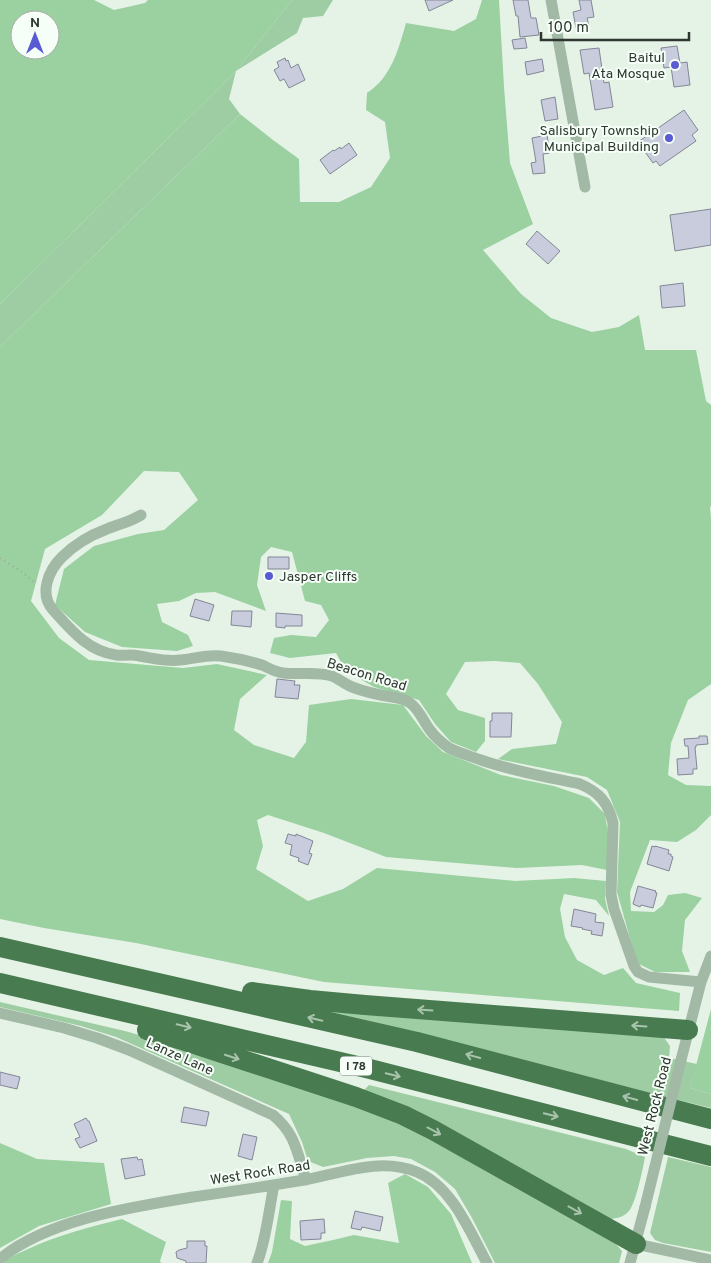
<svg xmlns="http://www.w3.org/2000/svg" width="711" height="1263" font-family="Overpass,sans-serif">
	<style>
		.green { fill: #9ecda3 }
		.forest { fill: #9bd0a1; fill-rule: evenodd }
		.building { fill: #c9ccdd; stroke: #838696 }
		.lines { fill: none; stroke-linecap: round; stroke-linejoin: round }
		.path { stroke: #9ca79d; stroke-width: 2; stroke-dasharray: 1 4; stroke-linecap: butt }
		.minor { stroke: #a2b9a5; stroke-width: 11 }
		.motorway { stroke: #497b50; stroke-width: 20 }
		.minor-bridge { stroke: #a2b9a5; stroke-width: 11 }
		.oneway { stroke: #a8c4ac }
		.poi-dot { fill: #585bd2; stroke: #f6fff7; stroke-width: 2 }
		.labels { text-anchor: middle; stroke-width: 4; stroke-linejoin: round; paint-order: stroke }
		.shield { fill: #f6fff7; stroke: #6b726c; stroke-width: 1 }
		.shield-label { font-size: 12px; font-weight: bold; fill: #2f3530 }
		.poi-label { font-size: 14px; fill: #2f3530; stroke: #f6fff7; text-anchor: end }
		.street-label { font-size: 14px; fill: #2f3530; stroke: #f6fff7 }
	</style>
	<rect width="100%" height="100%" fill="#e5f3e6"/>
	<path class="green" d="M292,0h41l-10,16 -20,2 -6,15 -61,38 -7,28 11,15 -240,233v-43l236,-233z
		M0,1002l125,29 81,23 175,58 230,126 11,13 -3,12h-124l-23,-45 -17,-29 -20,-17 -24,-13 -17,-3 -27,2 -44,9 -15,-6 -6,-19 -13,-28 -173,-77 -35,-11 -81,-19z
		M284,1004l379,32 7,10 -1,12 28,6 -7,24 21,6v14z
		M369,1085l257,64 19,8c-2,11 -9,46 -16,54 -5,6 -13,8 -21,8l-245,-128z
		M668,1157l43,10v85l-48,-9 -8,-3 -5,-7z"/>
	<path class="forest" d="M0,0h94l20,10 31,-7 3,-3h144l-56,71 -236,233zM20,20h30v30h-30z
		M482,0h17l5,87 6,76 23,61 -50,26 38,44 30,24 41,14 27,-5 20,-12 6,35h51l10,51 5,4v101l-1,1 1,11v166l-23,16 -17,43 -3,32 18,10 25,1v29l-15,15 -19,12 -27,-2 -20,52 1,19 23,1 9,-7 5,-10 17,-2 17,5 -17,22 -3,31 8,21h-35l-18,-9 -20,-71 3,-70 -13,-32 -20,-13 -89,-18 14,-10 44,-5 6,-22 -24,-38 -18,-21 -25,-2 -30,1 -19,32 12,16 27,8v23l-9,11 -25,-10 -16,-18 -16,-24 -45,-13 -28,-16 -10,-18 -46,5 -20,-5 4,-15 17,-3 25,2 13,-17 -8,-15 -16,-4 -13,-49 -21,-5 -10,10 -4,28 9,26 -51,-19 -19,1 -17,8 -22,3 5,18 26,13 5,11 -16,5 -55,-4 -37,-15 -30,-27 9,-36 30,-23 44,-12 26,-4 34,-30 -19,-28 -35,-1 -42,44 -57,34 -14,52 28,37 30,22 94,8 34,-4 50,11 -27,24 -6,31 20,15 40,13 12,-16 3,-37 42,-6 52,6 23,31 17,16 58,23 53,11 35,12 16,16 3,20 -1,36 -25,-5 -65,3 -131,-11 -62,-24 -56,-18 -11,5 6,26 -7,23 52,32 35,-12 34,-21 138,13 59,-3 32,3 -1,18 4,17 -13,-16 -32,-6 -4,15 5,28 12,23 27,15 19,-7 13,15 44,10 -1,18 -355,-29 -188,-39 -92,-15 -44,-9v-572l240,-233 33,26 26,19 1,43h39l32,-15 19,-29 -5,-36 -19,-12 1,-17c4,-3 8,-6 12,-10 15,-16 21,-39 27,-60l48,8 22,-12z
		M711,1009v85l-21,-6z
		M0,1143l37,16 67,4 7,41 -72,22 -39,22z
		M405,1174l23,13 23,27 21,49h-204l4,-11 9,-52 11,1 -2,38 15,7 28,-6 21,-5 45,8 -11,-60z
		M122,1219l44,23 -6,19 1,2h-157c7,-7 15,-10 24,-14 30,-14 62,-22 94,-30z"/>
	<path class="building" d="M425,0h28l-24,11z
		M513,0h15l3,18h5l3,17 -19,2 -2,-21h-2z
		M579,0h12l3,17 -7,1 2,8 -13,2 -3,-16 8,-2z
		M525,38l2,10 -13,1 -2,-9z
		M677,46l3,17 7,-1 3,23 -16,2 -3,-20 -7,1 -3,-20z
		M599,48l5,35 5,-1 4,25 -18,3 -6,-37 -5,1 -4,-24z
		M285,58l1,3 2,-1 3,8 7,-4 7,16 -16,8 -5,-9 -4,2 -6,-11 5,-3 -2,-5z
		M542,59l2,12 -17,4 -2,-13z
		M555,97l3,22 -13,2 -4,-21z
		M684,110l14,20 -6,5 4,6 -36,25 -4,-5 -3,2 -15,-21z
		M547,135l3,18 -7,1 2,19 -12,1 -2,-11 5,-1 -4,-24z
		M349,143l8,12 -27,19 -10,-14 13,-10 1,1 6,-4 1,2z
		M711,209v36l-36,6 -5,-36z
		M537,231l23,20 -12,13 -22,-20z
		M683,283l2,23 -23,2 -2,-22z
		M268,557h21v12h-21z
		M195,599l19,6 -5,16 -19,-5z
		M232,611h20l-1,16 -20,-2z
		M276,613l26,2v11h-17v2l-9,-1z
		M277,679l18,2 -1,4h6l-2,14 -23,-2z
		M492,713h20l-1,24h-21v-16h2z
		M699,736h8l1,8 -12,1v2h-1l2,22h-4v5l-15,1 -1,-16 12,-1 -1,-12h-3l-1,-7 15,-1z
		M288,834l8,2v-2l17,7 -4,12 3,1 -4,11 -10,-4 1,-3 -9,-3 2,-10 -7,-2z
		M652,846l3,1v-1l14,4 -1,4h3v2l2,1 -4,14 -22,-7z
		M638,886l18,5 -1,1 2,1 -4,15 -12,-3 -1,2 -7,-3z
		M574,909l22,5 -1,8 9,1 -2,13 -11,-2 1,-3 -10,-2 1,-1 -12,-2z
		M0,1072l20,5 -3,12 -17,-4z
		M184,1107l25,5 -3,14 -25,-4z
		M86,1118l2,3h1l8,20 -17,7 -5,-9 5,-2 -6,-13z
		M243,1134l14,3 -5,23 -14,-4z
		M137,1157l1,3 4,-1 3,16 -20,4 -4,-20z
		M355,1211l28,6 -3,14 -18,-4 -1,3 -10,-2z
		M324,1219l1,14h-4v6l-20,1 -1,-19z
		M187,1241h18v5h2l-1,17h-20v-2l-9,-3 -1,-6 3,-2 8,-2z"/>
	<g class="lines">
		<path class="path" d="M0,558l25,16 11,10"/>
		<path class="minor" d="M551,0l34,187
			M141,515c-11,7 -22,9 -34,14 -16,6 -33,16 -45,28 -14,14 -23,37 -9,53 19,21 35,41 63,45 8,1 16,-1 23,1 14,2 27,6 41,4 14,-1 27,-6 41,-4 14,2 28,5 41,9 7,3 13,7 21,8 16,2 33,-2 49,3 7,3 13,8 20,11 13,5 27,8 40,10 7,1 13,2 18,6 9,6 13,18 20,27 5,7 12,13 19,18 10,5 21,8 32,12 32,11 66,17 99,24 19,8 28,18 33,39l-2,72 3,14 20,57 4,6 11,5 52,5
			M0,1013l64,15 33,10 32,12 144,65c23,19 24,38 33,65
			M681,1060l20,-78 10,-26
			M636,1244l75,16
			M0,1259c48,-40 133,-52 193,-62 35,-5 70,-10 105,-16 39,-6 80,-25 119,-9 35,14 53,60 70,91
			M257,1263c9,-22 12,-54 17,-78
			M630,1263l15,-56"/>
		<path class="motorway" d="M0,947l417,95 294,77
			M0,983l366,85 345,88
			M252,992l58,8 55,5 323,25
			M147,1030l32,9 177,58 47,18 30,15 203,114"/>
		<path class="minor-bridge" d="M645,1207l36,-147"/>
	</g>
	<defs><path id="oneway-shaft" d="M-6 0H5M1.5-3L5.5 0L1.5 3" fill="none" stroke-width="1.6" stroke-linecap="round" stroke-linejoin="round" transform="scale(1.25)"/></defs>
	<g class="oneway">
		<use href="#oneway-shaft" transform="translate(425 1010) rotate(-176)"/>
		<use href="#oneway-shaft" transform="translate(315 1019) rotate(-167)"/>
		<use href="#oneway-shaft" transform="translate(184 1026) rotate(13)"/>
		<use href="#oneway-shaft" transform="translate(639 1026) rotate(-176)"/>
		<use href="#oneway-shaft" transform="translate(473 1056) rotate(-165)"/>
		<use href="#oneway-shaft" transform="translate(232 1057) rotate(18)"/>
		<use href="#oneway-shaft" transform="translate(393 1075) rotate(14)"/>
		<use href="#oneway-shaft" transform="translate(630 1098) rotate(-165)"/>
		<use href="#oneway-shaft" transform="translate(551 1115) rotate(14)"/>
		<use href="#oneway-shaft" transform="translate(434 1131) rotate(28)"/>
		<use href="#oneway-shaft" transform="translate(575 1210) rotate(29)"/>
	</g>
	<g class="poi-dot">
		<circle cx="675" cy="65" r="5"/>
		<circle cx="669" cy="138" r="5"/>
		<circle cx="269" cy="576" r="5"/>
	</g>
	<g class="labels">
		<rect class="shield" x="340" y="1056.5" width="32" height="19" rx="4"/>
		<g class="shield-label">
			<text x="356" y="1070">I 78</text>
		</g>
		<g class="poi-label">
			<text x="665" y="62">Baitul<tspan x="665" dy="16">Ata Mosque</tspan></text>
			<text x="659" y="135">Salisbury Township<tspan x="659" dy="16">Municipal Building</tspan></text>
			<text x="279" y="581" text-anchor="start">Jasper Cliffs</text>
		</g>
		<g class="street-label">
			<text transform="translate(367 674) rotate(17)" y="5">Beacon Road</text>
			<text transform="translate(180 1056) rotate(24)" y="5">Lanze Lane</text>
			<text transform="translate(654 1106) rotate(-76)" y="5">West Rock Road</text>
			<text transform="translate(260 1172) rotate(-9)" y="5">West Rock Road</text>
		</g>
	</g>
	<g transform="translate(35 35)"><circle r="24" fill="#f6fff7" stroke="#a6aea7"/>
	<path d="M0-4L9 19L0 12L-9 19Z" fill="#585bd2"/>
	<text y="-8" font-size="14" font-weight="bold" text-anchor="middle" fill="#2f3530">N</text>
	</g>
	<path d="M541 32v8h148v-8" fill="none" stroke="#2f3530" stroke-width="2.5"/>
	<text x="548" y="32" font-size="15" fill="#2f3530" stroke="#f6fff7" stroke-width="4" paint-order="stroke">100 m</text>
</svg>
